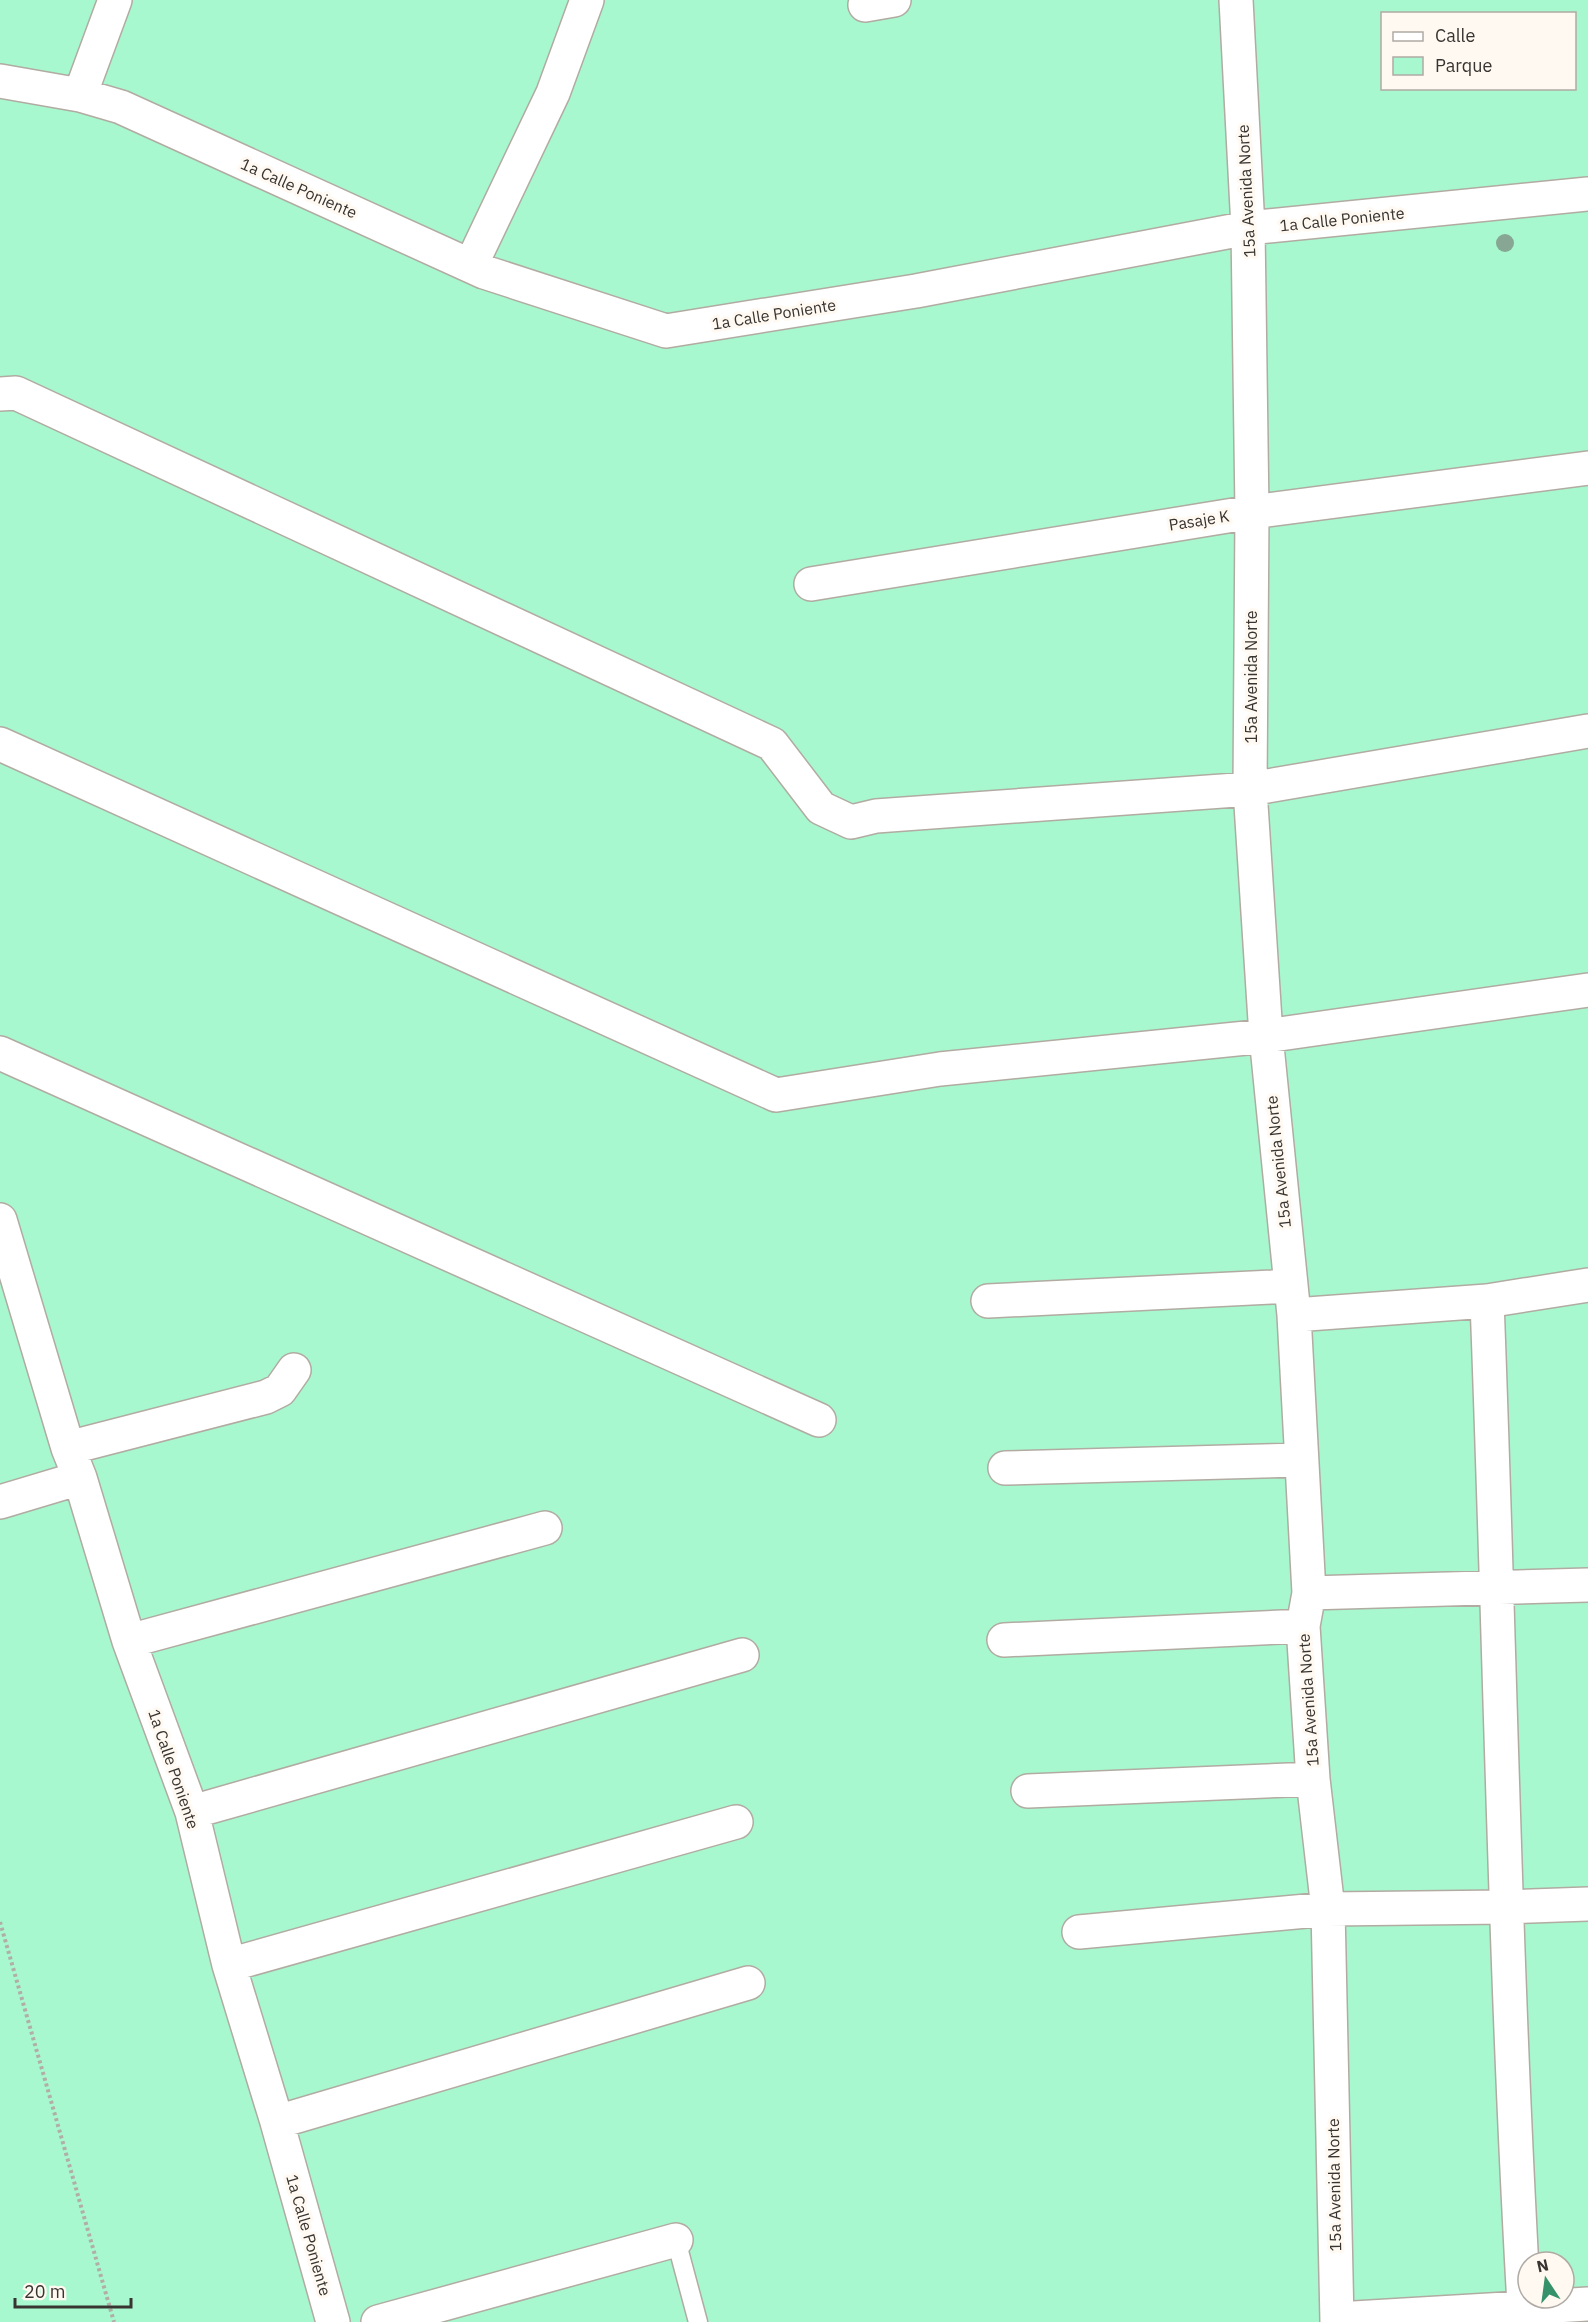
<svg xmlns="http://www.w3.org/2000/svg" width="1588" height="2322" font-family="'IBM Plex Sans',sans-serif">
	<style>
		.park { fill: #a8f8cf; fill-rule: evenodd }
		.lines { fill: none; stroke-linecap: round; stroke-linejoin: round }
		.lane-casing { stroke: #b1aba2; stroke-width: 21 }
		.street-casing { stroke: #b1aba2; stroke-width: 36 }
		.path { stroke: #b1ada7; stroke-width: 4; stroke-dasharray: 3 3; stroke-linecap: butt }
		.lane { stroke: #fff; stroke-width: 18 }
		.street { stroke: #fff; stroke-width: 33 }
		.tree { fill: #87a794 }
		.labels { text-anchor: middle; stroke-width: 6; stroke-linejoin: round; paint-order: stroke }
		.street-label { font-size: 16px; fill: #373431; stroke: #fff9f1 }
	</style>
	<rect width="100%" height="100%" fill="#fff9f1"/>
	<path class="park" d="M0,0h1588v2322h-1588zM1382,14h192v74h-192zM1528,2262h36v36h-36z"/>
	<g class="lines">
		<defs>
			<path id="lane" d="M676,2240l22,82"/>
			<path id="street" d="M1236,0l12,228 4,284 -2,277 16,247 28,279 15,278 -6,33 10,153 15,130 9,413
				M865,5l29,-5
				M0,81l80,14 41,12 363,165 182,59 250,-40 332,-63 340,-34
				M80,95l35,-95
				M471,265l82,-172 34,-93
				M0,394l16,-1 756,351 49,64 30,14 25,-6 374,-27 338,-58
				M811,584l441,-72 336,-44
				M0,744l776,351 164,-26 326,-33 322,-46
				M0,1053l819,367
				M0,1220l68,228 12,30 49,163 63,171 37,153 48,157 56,200
				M988,1301l303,-15
				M1487,1301c13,341 18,681 38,1021
				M1294,1315l193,-14 101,-16
				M68,1448l198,-51 14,-7 14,-20
				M1005,1468l296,-8
				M0,1502l80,-24
				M1309,1593l279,-8
				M1004,1640l299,-14
				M129,1641l416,-113
				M1028,1791l285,-12
				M192,1812l550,-157
				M1079,1932l249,-23 178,-2 82,-3
				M229,1965l507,-143
				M277,2122l471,-139
				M1337,2319l251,-15
				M378,2322l298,-82"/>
		</defs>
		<use href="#lane" class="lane-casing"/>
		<use href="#street" class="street-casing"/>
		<path class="path" d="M0,1922l114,400"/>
		<use href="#lane" class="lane"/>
		<use href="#street" class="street"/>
	</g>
	<circle class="tree" cx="1505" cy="243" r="9"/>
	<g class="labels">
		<g class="street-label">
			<text transform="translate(299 188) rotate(24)" y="6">1a Calle Poniente</text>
			<text transform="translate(1246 191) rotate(-93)" y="6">15a Avenida Norte</text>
			<text transform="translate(1342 219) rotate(-6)" y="6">1a Calle Poniente</text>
			<text transform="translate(774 314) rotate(-9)" y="6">1a Calle Poniente</text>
			<text transform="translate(1199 520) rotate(-9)" y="6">Pasaje K</text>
			<text transform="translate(1251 677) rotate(-90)" y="6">15a Avenida Norte</text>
			<text transform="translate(1278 1162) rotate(-96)" y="6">15a Avenida Norte</text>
			<text transform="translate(1308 1700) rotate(-94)" y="6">15a Avenida Norte</text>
			<text transform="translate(174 1769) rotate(71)" y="6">1a Calle Poniente</text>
			<text transform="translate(1334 2185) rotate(-91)" y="6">15a Avenida Norte</text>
			<text transform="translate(309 2235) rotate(74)" y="6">1a Calle Poniente</text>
		</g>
	</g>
	<rect x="1381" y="12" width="195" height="78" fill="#fff9f1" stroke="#afaaa4" stroke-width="1.5"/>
	<rect x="1393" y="32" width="30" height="9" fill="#ffffff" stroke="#afaaa4" stroke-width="1.5"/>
	<text x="1435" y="42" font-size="18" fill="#373431">Calle</text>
	<rect x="1393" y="57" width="30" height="18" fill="#a8f8cf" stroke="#afaaa4" stroke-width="1.5"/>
	<text x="1435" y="72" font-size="18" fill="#373431">Parque</text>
	<g transform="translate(1546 2280) rotate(347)"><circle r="28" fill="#fff9f1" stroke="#afaaa4" stroke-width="1.5"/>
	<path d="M0-4.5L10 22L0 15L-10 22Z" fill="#36926a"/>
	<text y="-9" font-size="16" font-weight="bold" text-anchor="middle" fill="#373431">N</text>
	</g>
	<path d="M15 2298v9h116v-9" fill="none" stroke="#373431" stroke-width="3"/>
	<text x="24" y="2298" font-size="18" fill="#373431" stroke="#fff9f1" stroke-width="4.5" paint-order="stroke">20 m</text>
</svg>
